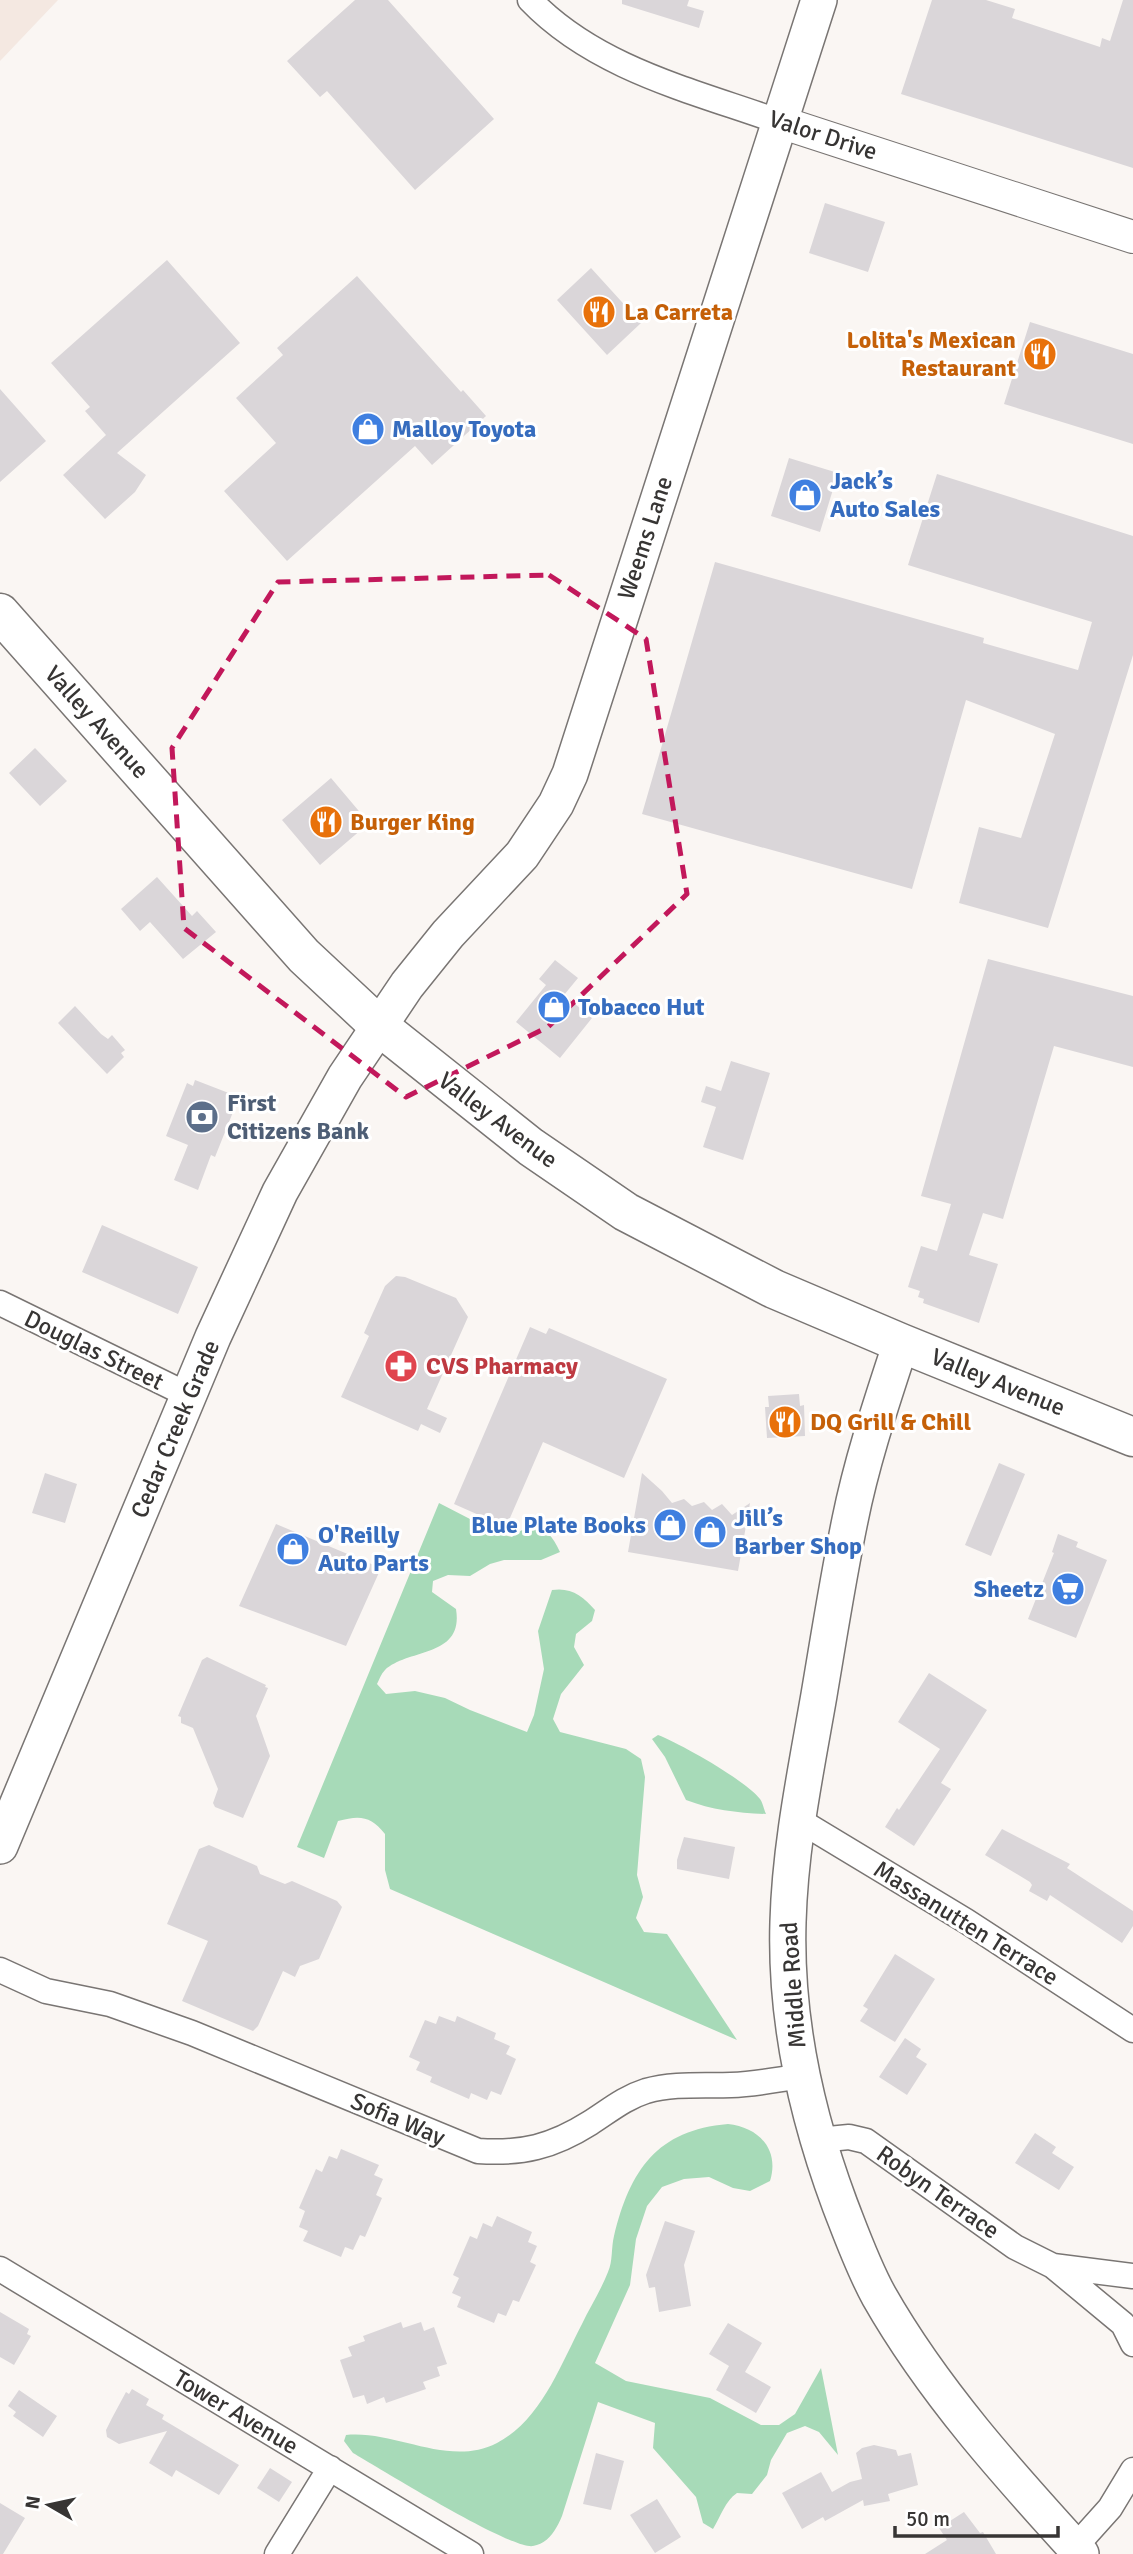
<svg xmlns="http://www.w3.org/2000/svg" width="1133" height="2554" font-family="Signika,sans-serif">
	<style>
		.built { fill: #f4e8e1 }
		.green { fill: #a7dab8 }
		.building { fill: #dad6d9 }
		.lines { fill: none; stroke-linecap: round; stroke-linejoin: round }
		.minor-casing { stroke: #797573; stroke-width: 27 }
		.tertiary-casing { stroke: #797573; stroke-width: 34 }
		.secondary-casing { stroke: #797573; stroke-width: 38 }
		.primary-casing { stroke: #797573; stroke-width: 41 }
		.minor { stroke: #fff; stroke-width: 24 }
		.tertiary { stroke: #fff; stroke-width: 32 }
		.secondary { stroke: #fff; stroke-width: 35 }
		.primary { stroke: #fff; stroke-width: 38 }
		.marked { fill: none; stroke: #c2185b; stroke-width: 5; stroke-dasharray: 14 9; stroke-linejoin: round }
		.labels { text-anchor: middle; stroke-width: 6; stroke-linejoin: round; paint-order: stroke }
		.street-label { font-size: 24px; fill: #373534; stroke: #fff }
		.food-label { font-size: 24px; font-weight: bold; fill: #c56008; stroke: #fff; text-anchor: start }
		.shop-label { font-size: 24px; font-weight: bold; fill: #366cbe; stroke: #fff; text-anchor: start }
		.service-label { font-size: 24px; font-weight: bold; fill: #4e5e75; stroke: #fff; text-anchor: start }
		.health-label { font-size: 24px; font-weight: bold; fill: #be3a42; stroke: #fff; text-anchor: start }
	</style>
	<rect width="100%" height="100%" fill="#faf6f3"/>
	<path class="built" d="M0,0h58l-58,61z"/>
	<path class="green" d="M439,1503l60,31 13,3c23,-19 37,-9 48,15l-19,8h-37l-14,4 -20,12 -22,-1 -15,6 -1,11 24,17c8,49 -47,39 -71,61 -4,4 -6,10 -8,14l9,10 29,-3 30,7 25,12 57,22 7,-17 10,-46 -6,-38 14,-41c19,-3 31,6 43,20l-3,11 -16,13 -2,13 10,18 -23,29 -8,25 7,13 66,17 15,10 4,18 -8,98 6,22 -7,21 8,14 23,2 70,106 -347,-151 -5,-19v-36c-14,-18 -25,-19 -47,-13l-14,37 -27,-11z
		M658,1735c23,9 87,45 102,64 3,4 4,11 6,15 -28,-1 -54,-4 -80,-14l-21,-43 -13,-18z
		M728,2124c30,3 52,25 42,57l-20,10 -17,-3 -24,-11 -25,2 -22,8 -15,19 -11,33 -6,46 -35,78 31,18 84,17 51,27h18l16,-11 26,-46 17,87 -19,-23 -14,-6 -18,7 -16,27 -4,15 -15,19 -15,-1c-12,8 -16,23 -24,36l-10,-6 -7,-26 -43,-49 2,-25 -57,-21 -36,114c-6,14 -13,27 -29,30 -22,4 -152,-77 -180,-93l-9,-12 2,-6c50,-5 102,33 151,8 44,-23 63,-77 85,-119 8,-17 19,-34 26,-52 5,-11 3,-24 6,-36 16,-66 43,-106 114,-112z"/>
	<path class="building" d="M355,0h33l106,119 -79,71 -88,-99 -7,6 -33,-36z
		M622,0h67l-2,6 17,5 -5,17 -77,-24z
		M932,0h54l29,9 -3,9 88,29 2,-9 8,3 13,-41h10v168l-232,-74z
		M825,203l60,19 -17,50 -59,-19z
		M167,260l73,83 -123,110 29,22 -11,17 -30,27 -42,-44 43,-40 -21,-24 5,-4 -39,-44z
		M591,268l50,55 -34,32 -50,-55z
		M357,276l104,116 2,-2 23,26 -54,49 -17,-19 -128,115 -63,-70 52,-48 -40,-45 47,-43 -6,-7z
		M1030,322l103,32v90l-129,-40z
		M0,389l46,52 -46,41z
		M789,458l49,15 -18,59 -49,-16z
		M937,474l196,62v119l-85,273 -89,-25 20,-76 42,11 34,-104 -89,-34 -54,189 -270,-75 73,-252 269,76 -1,5 95,27 14,-48 -184,-57z
		M35,748l32,33 -27,25 -31,-33z
		M331,778l38,45 -49,42 -38,-45z
		M157,877l35,39 5,-5 19,21 -33,27 -33,-37 -10,9 -19,-22z
		M988,959l145,37v71l-79,-21 -51,173 -20,-6 -14,42 29,9 -19,59 -56,-20 1,-4 -6,-2 2,-6 -12,-4 13,-41 16,5 14,-47 -30,-8z
		M555,960l23,18 -14,17 28,23 -32,40 -44,-36 30,-37 -7,-6z
		M75,1006l26,28 7,5 4,-4 13,15 -4,3 3,4 -17,17 -49,-51z
		M731,1061l39,12 -27,87 -40,-13 13,-40 -15,-5 5,-16 15,5z
		M195,1080l44,17 -24,60 -4,-2 -13,35 -24,-10 14,-35 -22,-9 21,-53 6,3z
		M102,1225l96,42 -20,47 -96,-42z
		M396,1276l9,1 51,21 12,19 -41,92 20,9 -7,15 -19,-9 -3,7 -77,-34 28,-61 -5,-3 21,-47z
		M530,1327l16,7 3,-6 118,51 -43,99 -81,-36 -37,85 -52,-23z
		M799,1394l1,12 4,-1 1,31 -38,2 -2,-31h4l-1,-11z
		M999,1463l26,11 -34,82 -26,-11z
		M45,1473l32,11 -12,39 -33,-10z
		M642,1473l20,18 10,12 12,-4 8,7 12,-4 8,8 10,-6 10,11 18,-12 -12,68 -110,-19z
		M276,1524l105,44 -35,78 -107,-40z
		M1058,1534l20,8 -2,5 31,13 -31,78 -48,-19 26,-66 -2,-1z
		M207,1657l59,28 -1,2 3,1 -12,28 14,40 -27,62 -28,-11 -2,-4 5,-14 -25,-61 -12,-5v-6l-3,-1 24,-56z
		M929,1673l58,37 -46,73 10,6 -37,57 -29,-19 12,-19 2,2 41,-61 -42,-27z
		M1002,1829l68,35 -3,4 66,43v15l-11,17 -72,-48 -3,6 -18,-10 3,-6 -2,-3 -45,-27z
		M684,1837l51,10 -6,32 -52,-10v-9z
		M209,1845l48,21 3,8 25,10 7,-3 45,20 5,6 -23,52 -19,7 -5,11 -12,-6 -25,55 -5,5 -71,-30 26,-60 -41,-17 32,-75z
		M895,1954l40,25 -40,63 -35,-21 8,-12 -5,-3z
		M439,2016l16,6 2,-6 39,17 -2,6 16,7 -4,8 10,5 -15,36 -10,-4 -4,9 -16,-7 -2,6 -39,-17 2,-5 -16,-7 4,-8 -11,-5 16,-37 11,4z
		M905,2038l16,11 -5,8 11,7 -20,31 -28,-18z
		M1035,2133l21,14 -4,6 22,14 -15,23 -44,-27z
		M341,2149l38,16 -5,10 9,4 -7,16 6,3 -17,39 -5,-2 -7,15 -8,-3 -4,10 -38,-16 5,-10 -9,-4 6,-16 -6,-3 17,-39 6,3 7,-16 8,3z
		M497,2216l35,16 -4,10 9,4 -7,16 6,3 -17,37 -6,-2 -7,16 -8,-3 -4,10 -37,-16 4,-10 -9,-4 7,-15 -6,-3 17,-39 7,3 6,-16 9,4z
		M665,2221l30,10 -11,34 7,41 -32,6 -4,-25 -6,1 -3,-13z
		M0,2312l29,17 -2,5 4,2 -17,29 -14,-8z
		M401,2322l2,6 18,-6 3,9 10,-4 13,37 -10,3 3,9 -17,6 3,7 -40,14 -2,-6 -17,7 -3,-9 -11,3 -13,-38 12,-4 -4,-9 17,-6 -2,-5z
		M728,2323l34,20 -17,29 26,15 -15,26 -40,-23 13,-24 -20,-12z
		M132,2389l17,10 -3,6 18,10 -2,4 77,46 -20,30 -43,-25 -4,7 -23,-14 18,-32 -48,13 -12,-7 -1,-7 6,-12 14,-26 3,2z
		M19,2390l38,26 -14,21 -30,-21 3,-4 -8,-6z
		M874,2445l22,5 2,6 13,-3 7,32 -30,9 2,7 -26,5 -1,-6 -38,21 -2,-4 -21,12 -20,-36 39,-21 11,20 18,-10 12,-3 -6,-26 6,-5z
		M596,2453l28,8 -13,49 -28,-6z
		M270,2468l22,14 -13,20 -22,-14z
		M657,2499l24,38 -26,16 -25,-38z
		M0,2503l25,15 -22,36h-3z
		M964,2512l16,21 3,-1 13,22h-71l22,-14 -8,-12z"/>
	<g class="lines">
		<defs>
			<path id="minor" d="M530,0c66,69 164,91 250,122
				M0,1303l188,92
				M797,1819l169,102 167,109
				M0,1970l46,21 64,13 82,29 286,118c44,3 74,-4 112,-28 19,-12 34,-25 56,-32 28,-8 57,-5 85,-6 24,-1 47,-5 70,-9
				M818,2140l31,-3 17,4 149,106 38,19 80,10
				M1053,2266l70,58 10,20
				M0,2269l471,285
				M1075,2547l35,-39 23,-38
				M277,2554l53,-86"/>
			<path id="tertiary" d="M780,122l353,115"/>
			<path id="secondary" d="M901,1343c-19,58 -39,117 -51,177 -12,58 -21,116 -31,175 -13,75 -29,151 -31,227 -3,98 18,192 52,283 12,31 23,62 39,91 54,95 129,178 202,258
				M0,1846l213,-509 67,-145 65,-115 62,-92 41,-51 74,-79 34,-51 14,-30 249,-774"/>
			<path id="primary" d="M0,613l304,343 76,71 151,120 95,65 148,77 127,54 232,94"/>
		</defs>
		<use href="#minor" class="minor-casing"/>
		<use href="#tertiary" class="tertiary-casing"/>
		<use href="#secondary" class="secondary-casing"/>
		<use href="#primary" class="primary-casing"/>
		<use href="#minor" class="minor"/>
		<use href="#tertiary" class="tertiary"/>
		<use href="#secondary" class="secondary"/>
		<use href="#primary" class="primary"/>
	</g>
	<path class="marked" d="M549,575l97,64 41,255 -139,133 -142,70 -222,-169 -12,-180 106,-166z"/>
	<defs>
		<symbol id="restaurant-disc" viewBox="-11 -11 22 22"><circle r="9.5" fill="#e8710a" stroke="#fff"/><path d="M-5-6h1v4h1v-4h1v4h1v-4h1v5L-1.5 .5V6h-2V.5L-5-1ZM5-6V6H3V1.5H1.5Q1.5-4 5-6Z" fill="#fff"/></symbol>
		<symbol id="shop-disc" viewBox="-11 -11 22 22"><circle r="9.5" fill="#3f7fe0" stroke="#fff"/><path d="M-5-2.5h2.3a2.7 3.5 0 0 1 5.4 0H5L5.5 6h-11ZM-1.5-2.5h3a1.5 2.3 0 0 0-3 0Z" fill="#fff"/></symbol>
		<symbol id="bank-disc" viewBox="-11 -11 22 22"><circle r="9.5" fill="#5c6f8a" stroke="#fff"/><path d="M-6-4H6V4H-6ZM0-2.3a2.3 2.3 0 1 0 0 4.6a2.3 2.3 0 1 0 0-4.6Z" fill="#fff"/></symbol>
		<symbol id="pharmacy-disc" viewBox="-11 -11 22 22"><circle r="9.5" fill="#e0444e" stroke="#fff"/><path d="M-2-6h4v4h4v4h-4v4h-4v-4h-4v-4h4Z" fill="#fff"/></symbol>
		<symbol id="supermarket-disc" viewBox="-11 -11 22 22"><circle r="9.5" fill="#3f7fe0" stroke="#fff"/><path d="M-6-5.5h2.5l.6 2H6L4.5 2H-2.5L-4.4-4H-6ZM-1.5 3.2a1.3 1.3 0 1 0 .1 0ZM3 3.2a1.3 1.3 0 1 0 .1 0Z" fill="#fff"/></symbol>
	</defs>
	<g fill-rule="evenodd">
		<use href="#restaurant-disc" x="580" y="293" width="38" height="38"/>
		<use href="#restaurant-disc" x="1021" y="335" width="38" height="38"/>
		<use href="#shop-disc" x="349" y="410" width="38" height="38"/>
		<use href="#shop-disc" x="786" y="476" width="38" height="38"/>
		<use href="#restaurant-disc" x="307" y="803" width="38" height="38"/>
		<use href="#shop-disc" x="535" y="988" width="38" height="38"/>
		<use href="#bank-disc" x="183" y="1098" width="38" height="38"/>
		<use href="#pharmacy-disc" x="382" y="1347" width="38" height="38"/>
		<use href="#restaurant-disc" x="766" y="1403" width="38" height="38"/>
		<use href="#shop-disc" x="651" y="1506" width="38" height="38"/>
		<use href="#shop-disc" x="691" y="1513" width="38" height="38"/>
		<use href="#shop-disc" x="274" y="1530" width="38" height="38"/>
		<use href="#supermarket-disc" x="1049" y="1570" width="38" height="38"/>
	</g>
	<g class="labels">
		<g class="street-label">
			<text transform="translate(823 135) rotate(18)" y="8">Valor Drive</text>
			<text transform="translate(645 538) rotate(-72)" y="8">Weems Lane</text>
			<text transform="translate(97 722) rotate(48)" y="8">Valley Avenue</text>
			<text transform="translate(498 1120) rotate(37)" y="8">Valley Avenue</text>
			<text transform="translate(94 1350) rotate(26)" y="8">Douglas Street</text>
			<text transform="translate(998 1382) rotate(22)" y="8">Valley Avenue</text>
			<text transform="translate(175 1429) rotate(-67)" y="8">Cedar Creek Grade</text>
			<text transform="translate(966 1923) rotate(32)" y="8">Massanutten Terrace</text>
			<text transform="translate(793 1985) rotate(-94)" y="8">Middle Road</text>
			<text transform="translate(398 2119) rotate(23)" y="8">Sofia Way</text>
			<text transform="translate(938 2192) rotate(35)" y="8">Robyn Terrace</text>
			<text transform="translate(236 2412) rotate(31)" y="8">Tower Avenue</text>
		</g>
		<g class="food-label">
			<text x="624" y="320">La Carreta</text>
			<text x="1016" y="348" text-anchor="end">Lolita's Mexican<tspan x="1016" dy="28">Restaurant</tspan></text>
			<text x="350" y="830">Burger King</text>
			<text x="810" y="1430">DQ Grill &amp; Chill</text>
		</g>
		<g class="shop-label">
			<text x="392" y="437">Malloy Toyota</text>
			<text x="830" y="489">Jack’s<tspan x="830" dy="28">Auto Sales</tspan></text>
			<text x="578" y="1015">Tobacco Hut</text>
			<text x="734" y="1526">Jill’s<tspan x="734" dy="28">Barber Shop</tspan></text>
			<text x="646" y="1533" text-anchor="end">Blue Plate Books</text>
			<text x="318" y="1543">O'Reilly<tspan x="318" dy="28">Auto Parts</tspan></text>
			<text x="1044" y="1597" text-anchor="end">Sheetz</text>
		</g>
		<g class="service-label">
			<text x="227" y="1111">First<tspan x="227" dy="28">Citizens Bank</tspan></text>
		</g>
		<g class="health-label">
			<text x="426" y="1374">CVS Pharmacy</text>
		</g>
	</g>
	<g transform="translate(49 2505) rotate(279)" stroke="#ffffff" stroke-width="5" paint-order="stroke">
	<path d="M0-5L12 26L0 18L-12 26Z" fill="#373534"/>
	<text y="-10" font-size="19" font-weight="bold" text-anchor="middle" fill="#373534">N</text>
	</g>
	<path d="M895 2526v10h163v-10" fill="none" stroke="#373534" stroke-width="3.5"/>
	<text x="906" y="2526" font-size="21" fill="#373534" stroke="#ffffff" stroke-width="5" paint-order="stroke">50 m</text>
</svg>
